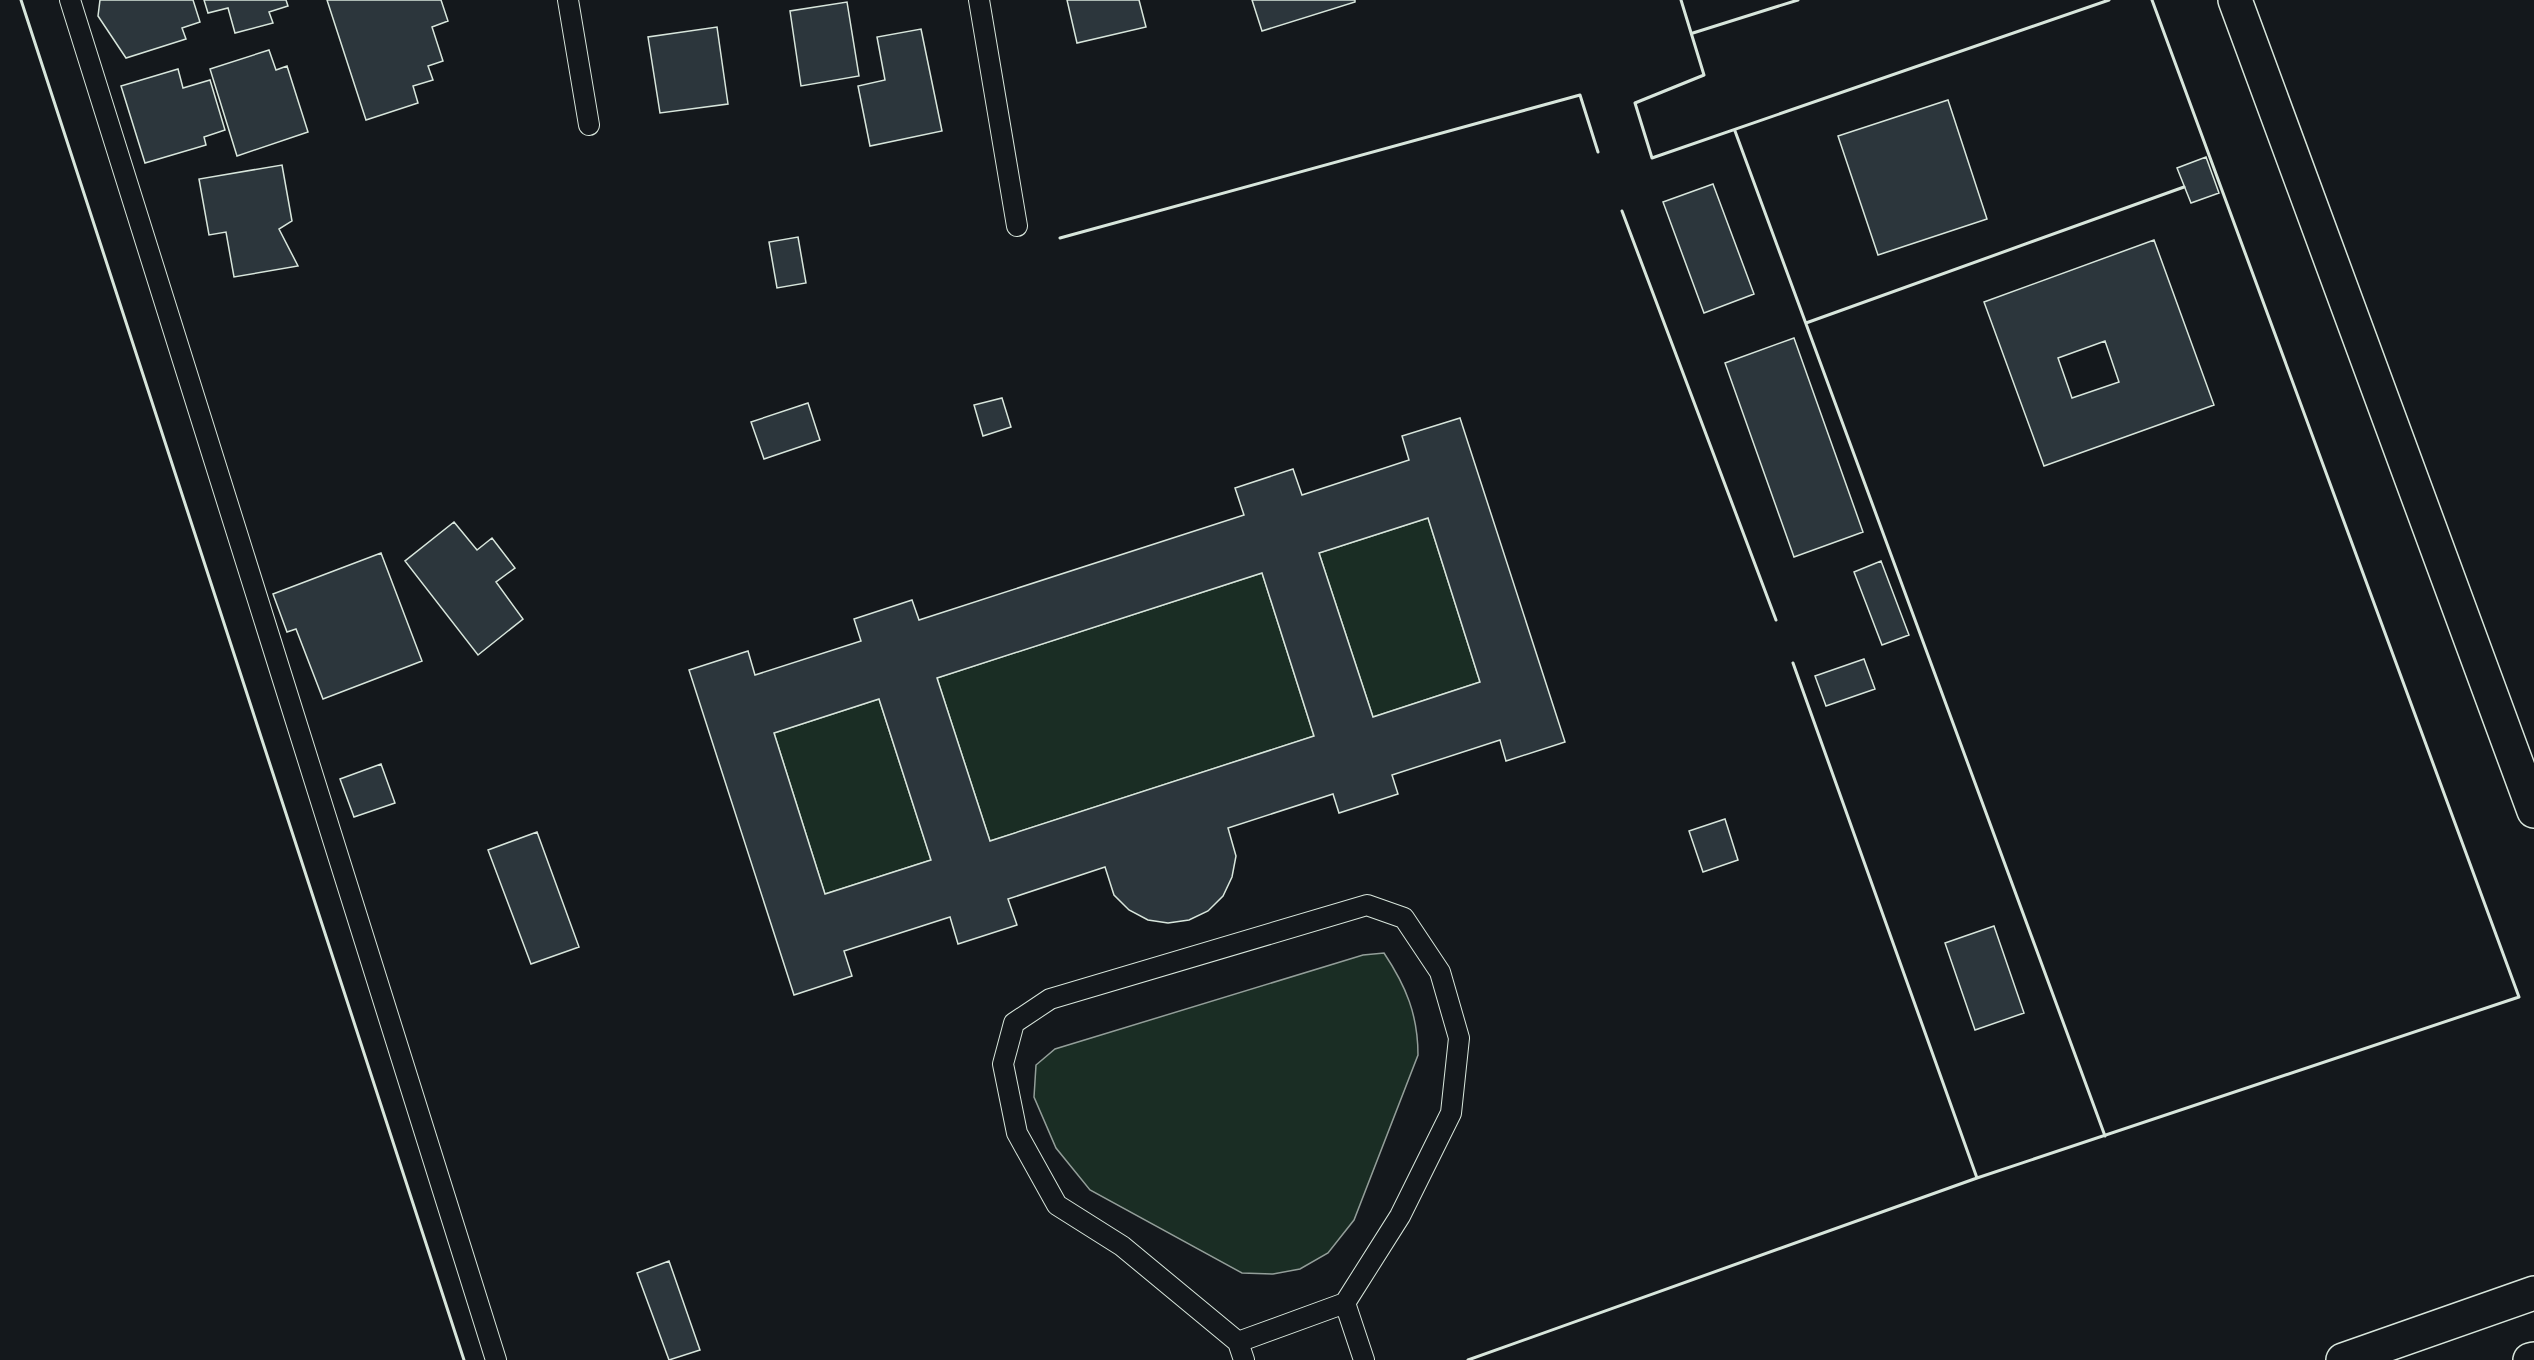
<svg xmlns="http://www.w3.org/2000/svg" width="2534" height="1360" font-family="Manrope,sans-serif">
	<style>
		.green { fill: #1a2d24; stroke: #939e99; stroke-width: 1.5 }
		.building { fill: #2c363c; stroke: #d8e6dc; stroke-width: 1.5; fill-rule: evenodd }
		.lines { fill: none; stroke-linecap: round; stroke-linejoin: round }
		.lane-casing { stroke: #d8e6dc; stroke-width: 22 }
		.street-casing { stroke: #d8e6dc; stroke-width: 36 }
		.primary-casing { stroke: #d8e6dc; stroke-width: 36 }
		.lane { stroke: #14181c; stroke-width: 20 }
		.street { stroke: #14181c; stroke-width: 33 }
		.primary { stroke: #14181c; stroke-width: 33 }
		.wall { stroke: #d8e6dc; stroke-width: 3 }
	</style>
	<rect width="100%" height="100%" fill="#14181c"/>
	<path class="green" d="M1428,518l52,164 -107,35 -54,-164z
		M1262,573l52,163 -324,105 -53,-163z
		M879,699l52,161 -106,34 -51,-161z
		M1384,953c22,33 34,62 34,102l-64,165 -26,33 -28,16 -27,5 -31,-1 -152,-83 -34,-42 -22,-51 2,-32 19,-16 308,-94z"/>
	<path class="building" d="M100,0h93l7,22 -18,6 4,11 -60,19 -28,-42z
		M204,0h82l2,6 -19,6 4,11 -38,10 -7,-25 -20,5z
		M327,0h114l7,21 -16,6 11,34 -15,5 5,14 -20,6 5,17 -52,17z
		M1067,0h72l7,27 -69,16z
		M1252,0h103v2l-93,29z
		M847,2l12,74 -58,10 -11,-75z
		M717,27l11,77 -68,9 -12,-76z
		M921,29l21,102 -72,15 -12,-60 27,-6 -8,-43z
		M269,50l7,20 11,-4 21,66 -71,24 -27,-87z
		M178,69l5,19 27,-8 15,50 -21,7 2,8 -61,18 -24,-77z
		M1948,100l39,119 -109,36 -40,-119z
		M2206,157l13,36 -28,10 -14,-35z
		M282,165l10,56 -13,8 19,37 -64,11 -8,-45 -17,3 -10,-56z
		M1713,184l41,110 -50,19 -41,-111z
		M798,237l8,46 -29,5 -8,-46z
		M2154,240l60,165 -170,61 -60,-164zM2105,341l14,41 -47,16 -14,-40z
		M1794,338l69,194 -69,25 -69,-194z
		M1002,398l9,29 -28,9 -9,-31z
		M808,403l12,37 -56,19 -13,-37z
		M1460,418l105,324 -59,19 -6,-21 -108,35 6,19 -59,19 -6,-19 -105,34 8,28 -4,21 -9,19 -15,15 -19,9 -21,3 -20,-3 -19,-10 -15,-15 -9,-28 -97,32 9,26 -59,19 -8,-27 -106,34 8,25 -58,19 -105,-325 59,-19 7,24 106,-34 -7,-22 58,-19 7,20 325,-105 -9,-27 58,-19 9,26 107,-35 -7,-24zM1428,518l52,164 -107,35 -54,-164zM1262,573l52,163 -324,105 -53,-163zM879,699l52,161 -106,34 -51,-161z
		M454,522l23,28 15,-12 23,30 -19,14 27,37 -45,36 -73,-94z
		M381,553l41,108 -99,38 -27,-70 -9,3 -14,-38z
		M1881,561l28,74 -27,10 -28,-73z
		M1864,659l11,30 -49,17 -11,-30z
		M381,764l14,39 -41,14 -14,-38z
		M1725,819l13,41 -35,12 -14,-41z
		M537,832l42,115 -48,17 -43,-114z
		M1994,926l30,87 -49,17 -30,-87z
		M669,1261l31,89 -31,10 -32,-87z"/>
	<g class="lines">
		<defs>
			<path id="lane" d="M70,0l426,1360
				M568,0l21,125
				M979,0l38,226
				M1367,905l37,13 36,54 19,66 -8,75 -51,103 -55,87 -107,39 -116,-96 -65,-41 -40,-72 -14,-69 11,-41 36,-24z
				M1345,1303l19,57
				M1238,1342l6,18"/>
			<path id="street" d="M2235,0l299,811"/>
			<path id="primary" d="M2343,1360l191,-67
				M2530,1360l4,-1"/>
		</defs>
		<use href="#lane" class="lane-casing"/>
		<use href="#street" class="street-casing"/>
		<use href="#primary" class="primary-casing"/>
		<use href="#lane" class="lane"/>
		<use href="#street" class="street"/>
		<use href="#primary" class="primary"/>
		<path class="wall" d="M21,0l443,1360
			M1681,0l23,75 -69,28 17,55 457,-158
			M1693,33l105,-33
			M1735,131l370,1005
			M1622,211l154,409
			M1060,238l520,-143 18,57
			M1806,323l378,-136
			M1793,663l184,515
			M1468,1360l509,-182 542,-181 -367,-997"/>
	</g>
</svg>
